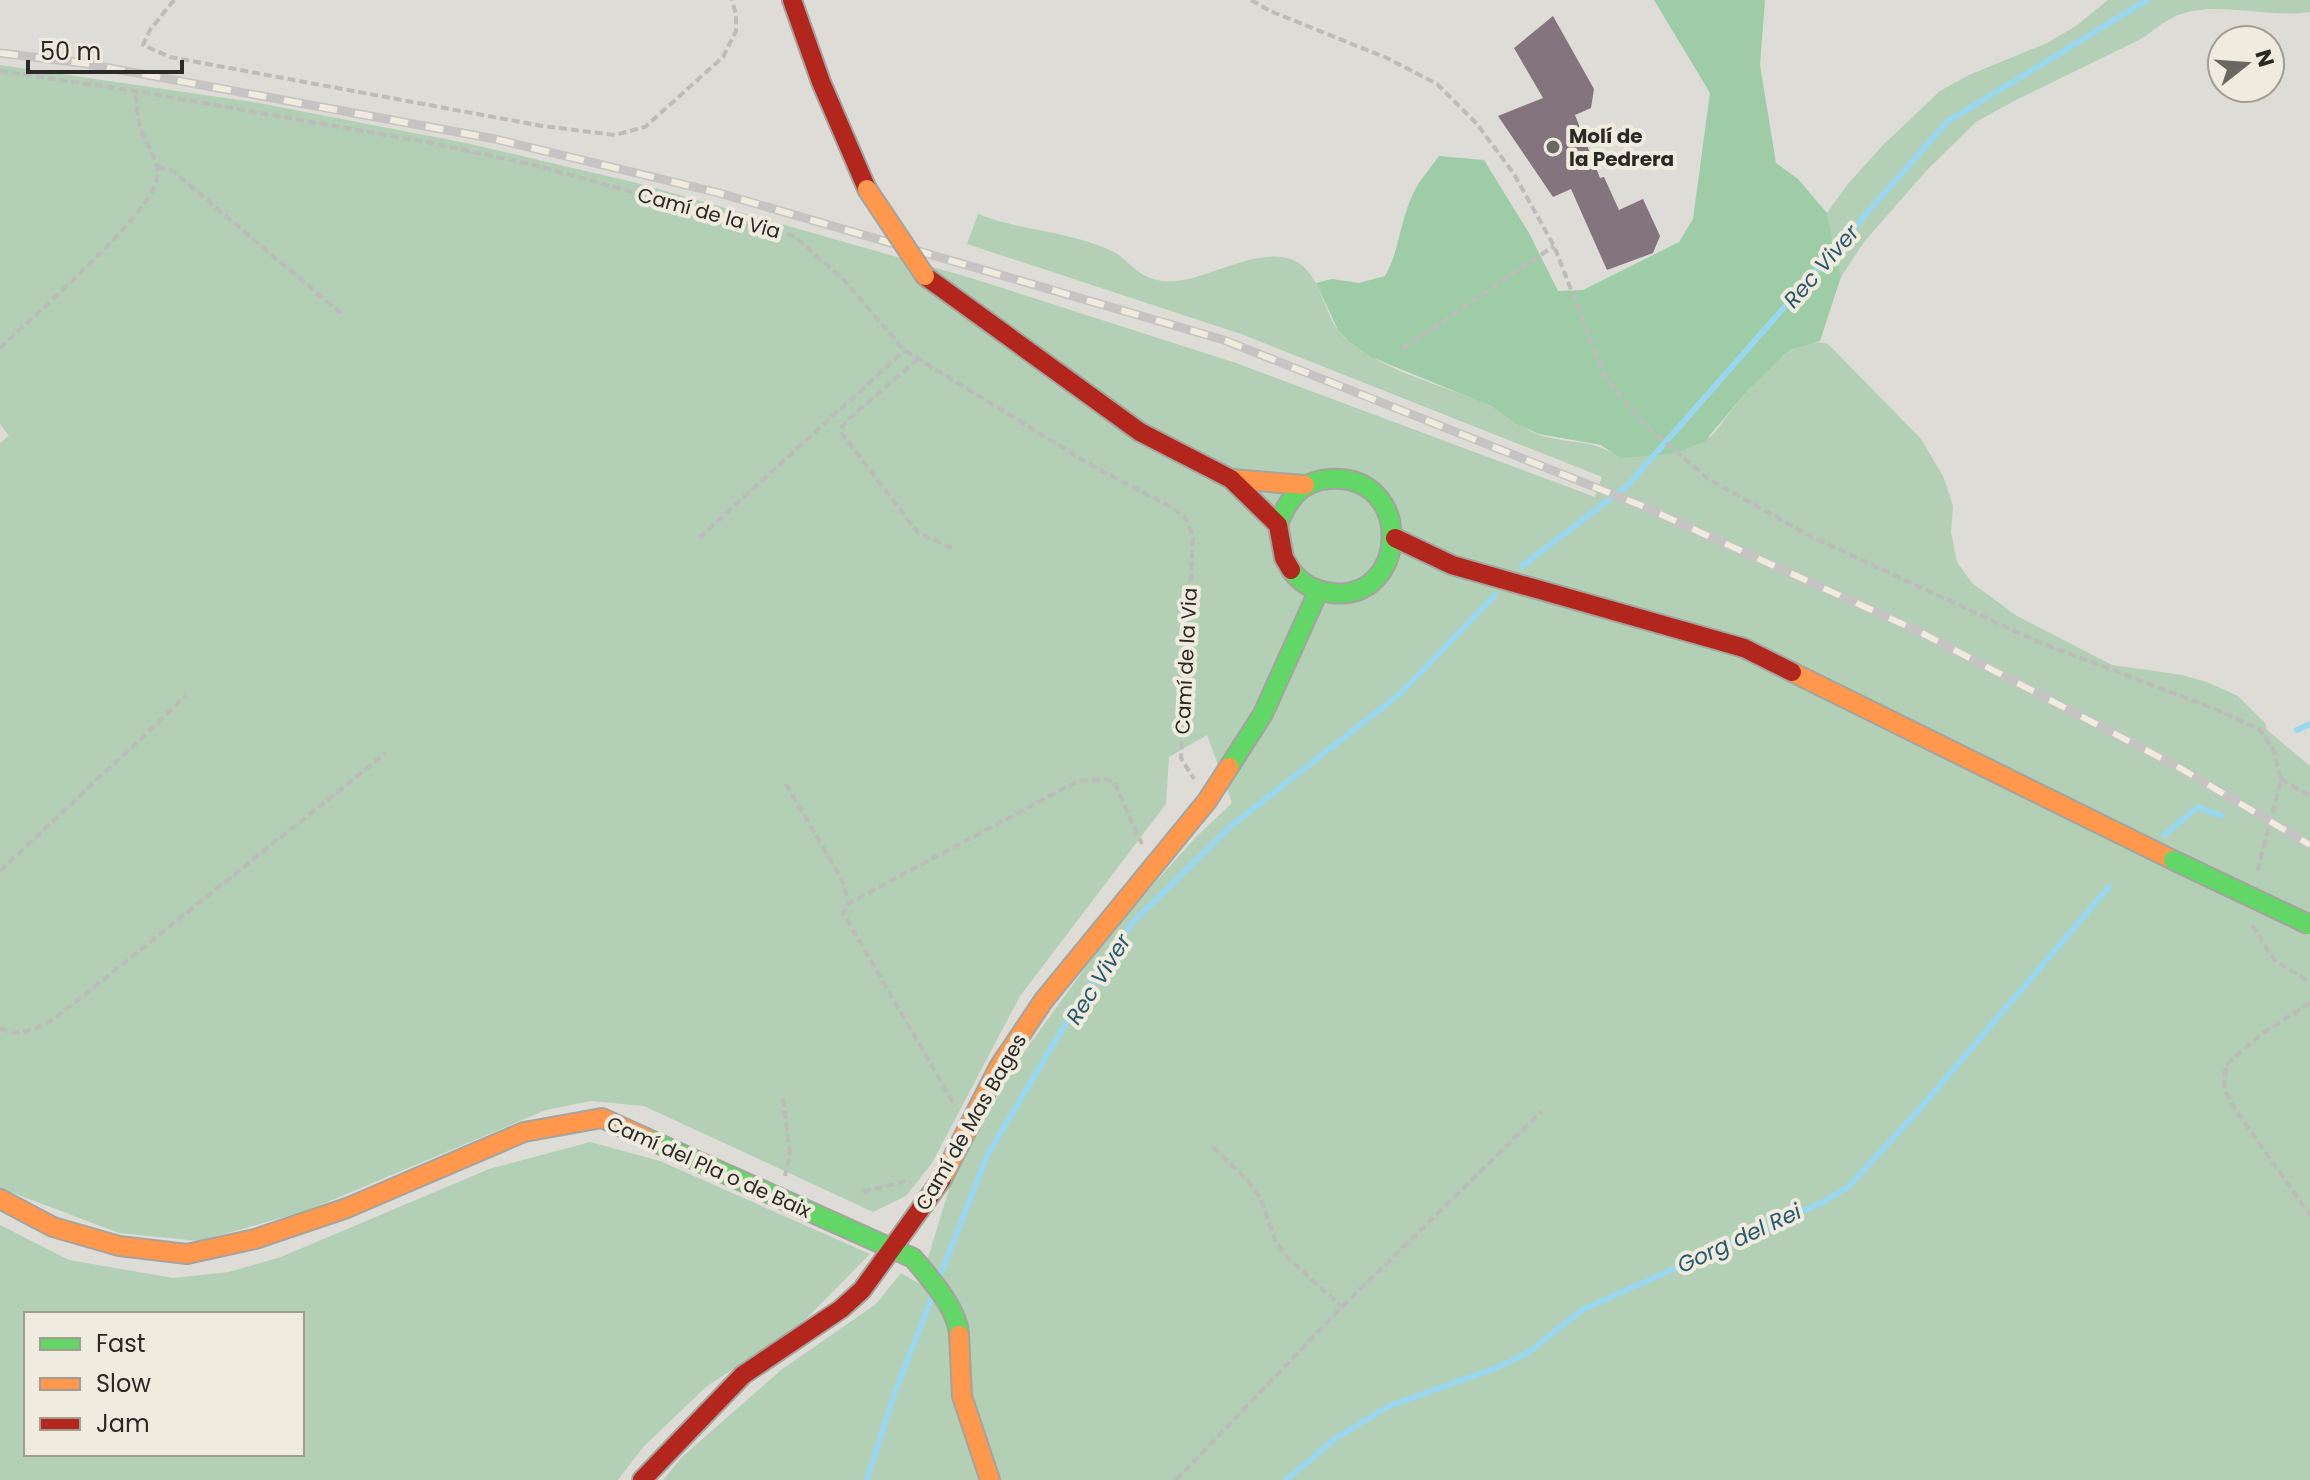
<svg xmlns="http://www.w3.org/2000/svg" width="2310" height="1480" font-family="Poppins,sans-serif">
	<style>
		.green { fill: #b3cfb6; fill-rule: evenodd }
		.forest { fill: #9ecca7 }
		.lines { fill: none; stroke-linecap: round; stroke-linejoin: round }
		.stream { stroke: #9ad6ed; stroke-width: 6 }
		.building { fill: #83747d }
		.fast-casing { stroke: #a4a39e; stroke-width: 22 }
		.slow-casing { stroke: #a4a39e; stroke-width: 22 }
		.jam-casing { stroke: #a4a39e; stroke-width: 22 }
		.path { stroke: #bcbcba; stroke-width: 4; stroke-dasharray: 8 4; stroke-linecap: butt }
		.fast { stroke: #63d668; stroke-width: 18 }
		.slow { stroke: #ff974d; stroke-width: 18 }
		.jam { stroke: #b3261e; stroke-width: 18 }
		.rail-casing { stroke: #c5c4c2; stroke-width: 9 }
		.rail { stroke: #efebdf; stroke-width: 6; stroke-dasharray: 18; stroke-linecap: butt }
		.fast-bridge-casing { stroke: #a4a39e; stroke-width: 22; stroke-linecap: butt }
		.slow-bridge-casing { stroke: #a4a39e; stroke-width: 22; stroke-linecap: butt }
		.fast-bridge { stroke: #63d668; stroke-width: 18 }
		.slow-bridge { stroke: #ff974d; stroke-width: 18 }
		.poi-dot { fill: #6a6863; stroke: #efebdf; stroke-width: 3 }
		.labels { text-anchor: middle; stroke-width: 8; stroke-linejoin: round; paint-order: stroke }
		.poi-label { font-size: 20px; font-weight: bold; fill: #2b2925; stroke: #efebdf; text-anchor: start }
		.street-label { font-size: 20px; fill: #2b2925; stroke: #efebdf }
		.water-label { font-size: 22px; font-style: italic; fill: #29596c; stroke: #efebdf }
	</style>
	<rect width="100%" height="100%" fill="#dedcd6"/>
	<path class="green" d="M2108,0h202v12c-44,7 -89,-12 -132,3 -14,6 -25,16 -37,24l-127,62 -38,21 -50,49 -62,71 -23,35 -14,-64 20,-28 36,-40 57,-54 29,-16 78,-32 29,-17z
		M0,65l259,38 207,40 171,40 334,95 265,85 359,134 7,-20 -361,-143 -274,-90 11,-30c43,17 91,17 134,37 18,9 24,27 51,30 40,4 90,-36 130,-21 27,12 29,48 45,70 7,10 17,17 27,23 35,22 85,35 123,52 19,8 33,23 52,30 30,10 53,3 80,23 15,-4 83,-16 91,-22 6,-5 11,-14 16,-20 21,-25 63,-84 101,-72l93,95 22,37 10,30 -2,26 6,30 15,21 45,33 95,49 70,10 25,7 31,14 27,27 2,7 43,36v714h-1647l19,-23 99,-87 95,-66 25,-31 19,11 33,-108 61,-110 100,-138 83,-92 35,-33 -25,-68 -38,22 -3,47 -146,192 -88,167 -26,33 -33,16 -229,-106 -53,-5 -45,9 -240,101 -107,30 -80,-8 -119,-45v-745l9,-7 -9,-12z
		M590,1142l70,19 210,93 -71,72 -93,61 -62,59 -26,34h-618v-255l69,35 104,18 56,-6 52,-15 208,-88zM26,1314h276v140h-276z"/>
	<path class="forest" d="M1654,0h111l-5,65 16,98 22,16 29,34 14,64 -21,64 -27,8 -9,6 -35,34 -45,53 -33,12 -51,4 -19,-13 -62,-11 -22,-10 -26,-18 -120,-49 -22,-15 -11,-12 -22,-47 16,-4 27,4 26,-7c15,-26 15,-57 29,-84 6,-13 17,-24 25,-36l45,4 45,73 29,58 25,-1 96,-48 14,-23 17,-126z"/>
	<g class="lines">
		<path class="stream" d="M1522,566l105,-80 320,-364 200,-122
			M2297,730l13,-6
			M2164,835l34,-28 24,9
			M940,1276l47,-120 77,-130 68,-103 99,-97 170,-133 94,-98
			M867,1480l27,-85 38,-98
			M1286,1480l50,-42 53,-32 107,-38 33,-16 53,-42 239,-107 27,-16 69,-75 192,-225"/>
	</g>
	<path class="building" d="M1553,16l41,73 -3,19 -16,7 25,63 4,-1 15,33 24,-11 17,37 -7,17 -46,17 -36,-81 -18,8 -55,-81 45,-18 -29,-50z"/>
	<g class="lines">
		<defs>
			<path id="fast" d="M1278,525c9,-25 23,-44 51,-46 86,-6 80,123 3,114 -17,-2 -31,-9 -41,-23
				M1229,767l34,-53 55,-122
				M646,1138l267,120c16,19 45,51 46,77"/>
			<path id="slow" d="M1231,479l74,6
				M1792,672l381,188
				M942,1179l57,-112 45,-67 163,-199 22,-34
				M0,1199l53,28 66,19 68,8 68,-15 92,-31 177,-76 78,-14 44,20
				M959,1335l3,61 28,84"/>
			<path id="jam" d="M792,0l29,82 46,107
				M925,276l215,156 91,47 47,46 6,33 7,12
				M1395,538l57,27 292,83 48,24
				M642,1480l101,-105 98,-66 21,-19 80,-111"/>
		</defs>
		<use href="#fast" class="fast-casing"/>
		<use href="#slow" class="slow-casing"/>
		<use href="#jam" class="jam-casing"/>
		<path class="path" d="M174,0l-24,30 -7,15 27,12 372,69 73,9 30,-8 78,-70 13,-26v-16l-4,-15
			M1251,0l19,11 117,47 50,26 40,40 37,50 40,72 52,133 36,43 65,56 103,58 226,105 174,66 49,22 14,20 8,30 -24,94
			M0,71l135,20 302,53 97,21 260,71 48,42 62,72 192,118 77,40 14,12 6,18 -12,220 13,21
			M158,166l16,6 170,144
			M0,348c33,-32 149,-131 157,-169 4,-18 -12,-35 -17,-52 -3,-11 -3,-24 -5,-36
			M1402,349l152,-103
			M918,359l-72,62 -6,10 78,102 36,16
			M699,538l205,-187
			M2281,779l29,17
			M786,784l57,98 6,21
			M0,871l186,-175
			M2252,925l22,35 36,22
			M2310,1003l-50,32 -34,30 -2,24 13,23 73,103
			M0,1028c19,11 36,0 54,-9l332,-266
			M783,1099l7,55 -5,22
			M953,1102l-110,-189 6,-10 229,-122 28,-2 8,3 28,62
			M1213,1147l34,33 13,17 15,43 14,19 53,48
			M863,1192l43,-11 5,2
			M1176,1480l166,-173 200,-196"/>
		<use href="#fast" class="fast"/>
		<use href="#slow" class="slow"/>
		<use href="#jam" class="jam"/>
		<defs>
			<path id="rail" d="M0,53l82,10 413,76 224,54 505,147 416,165 278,126 262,137 130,77"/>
		</defs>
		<use href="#rail" class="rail-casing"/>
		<use href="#rail" class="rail"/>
		<defs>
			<path id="fast-bridge" d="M2173,860l137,65"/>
			<path id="slow-bridge" d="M867,189l58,87"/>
		</defs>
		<use href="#fast-bridge" class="fast-bridge-casing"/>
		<use href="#slow-bridge" class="slow-bridge-casing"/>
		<use href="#fast-bridge" class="fast-bridge"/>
		<use href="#slow-bridge" class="slow-bridge"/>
	</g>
	<circle class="poi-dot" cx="1553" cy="147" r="8"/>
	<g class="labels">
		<g class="poi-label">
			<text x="1569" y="143">Molí de<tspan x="1569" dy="23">la Pedrera</tspan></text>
		</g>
		<g class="street-label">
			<text transform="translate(709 213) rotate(15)" y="7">Camí de la Via</text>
			<text transform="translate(1186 661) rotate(-87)" y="7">Camí de la Via</text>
			<text transform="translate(971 1122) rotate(-60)" y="7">Camí de Mas Bages</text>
			<text transform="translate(709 1167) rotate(24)" y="7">Camí del Pla o de Baix</text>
		</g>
		<g class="water-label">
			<text transform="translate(1821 266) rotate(-49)" y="8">Rec Viver</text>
			<text transform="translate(1098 979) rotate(-58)" y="8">Rec Viver</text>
			<text transform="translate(1739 1238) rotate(-25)" y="8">Gorg del Rei</text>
		</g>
	</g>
	<rect x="24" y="1312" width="280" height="144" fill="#efebdf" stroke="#a19d95" stroke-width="2"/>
	<rect x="40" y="1338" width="40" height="12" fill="#63d668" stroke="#a19d95" stroke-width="2"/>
	<text x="96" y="1352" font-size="24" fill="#2b2925">Fast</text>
	<rect x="40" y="1378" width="40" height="12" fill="#ff974d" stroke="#a19d95" stroke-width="2"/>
	<text x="96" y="1392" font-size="24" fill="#2b2925">Slow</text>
	<rect x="40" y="1418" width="40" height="12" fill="#b3261e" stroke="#a19d95" stroke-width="2"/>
	<text x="96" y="1432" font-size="24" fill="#2b2925">Jam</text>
	<g transform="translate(2246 64) rotate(73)"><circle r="38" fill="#efebdf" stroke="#a19d95" stroke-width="2"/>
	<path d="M0-6L14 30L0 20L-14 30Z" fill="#6a6863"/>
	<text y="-12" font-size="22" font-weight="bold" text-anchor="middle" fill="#2b2925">N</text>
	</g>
	<path d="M28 60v12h154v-12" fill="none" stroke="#2b2925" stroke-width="4"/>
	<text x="40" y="60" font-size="24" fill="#2b2925" stroke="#efebdf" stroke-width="6" paint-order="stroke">50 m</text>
</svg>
